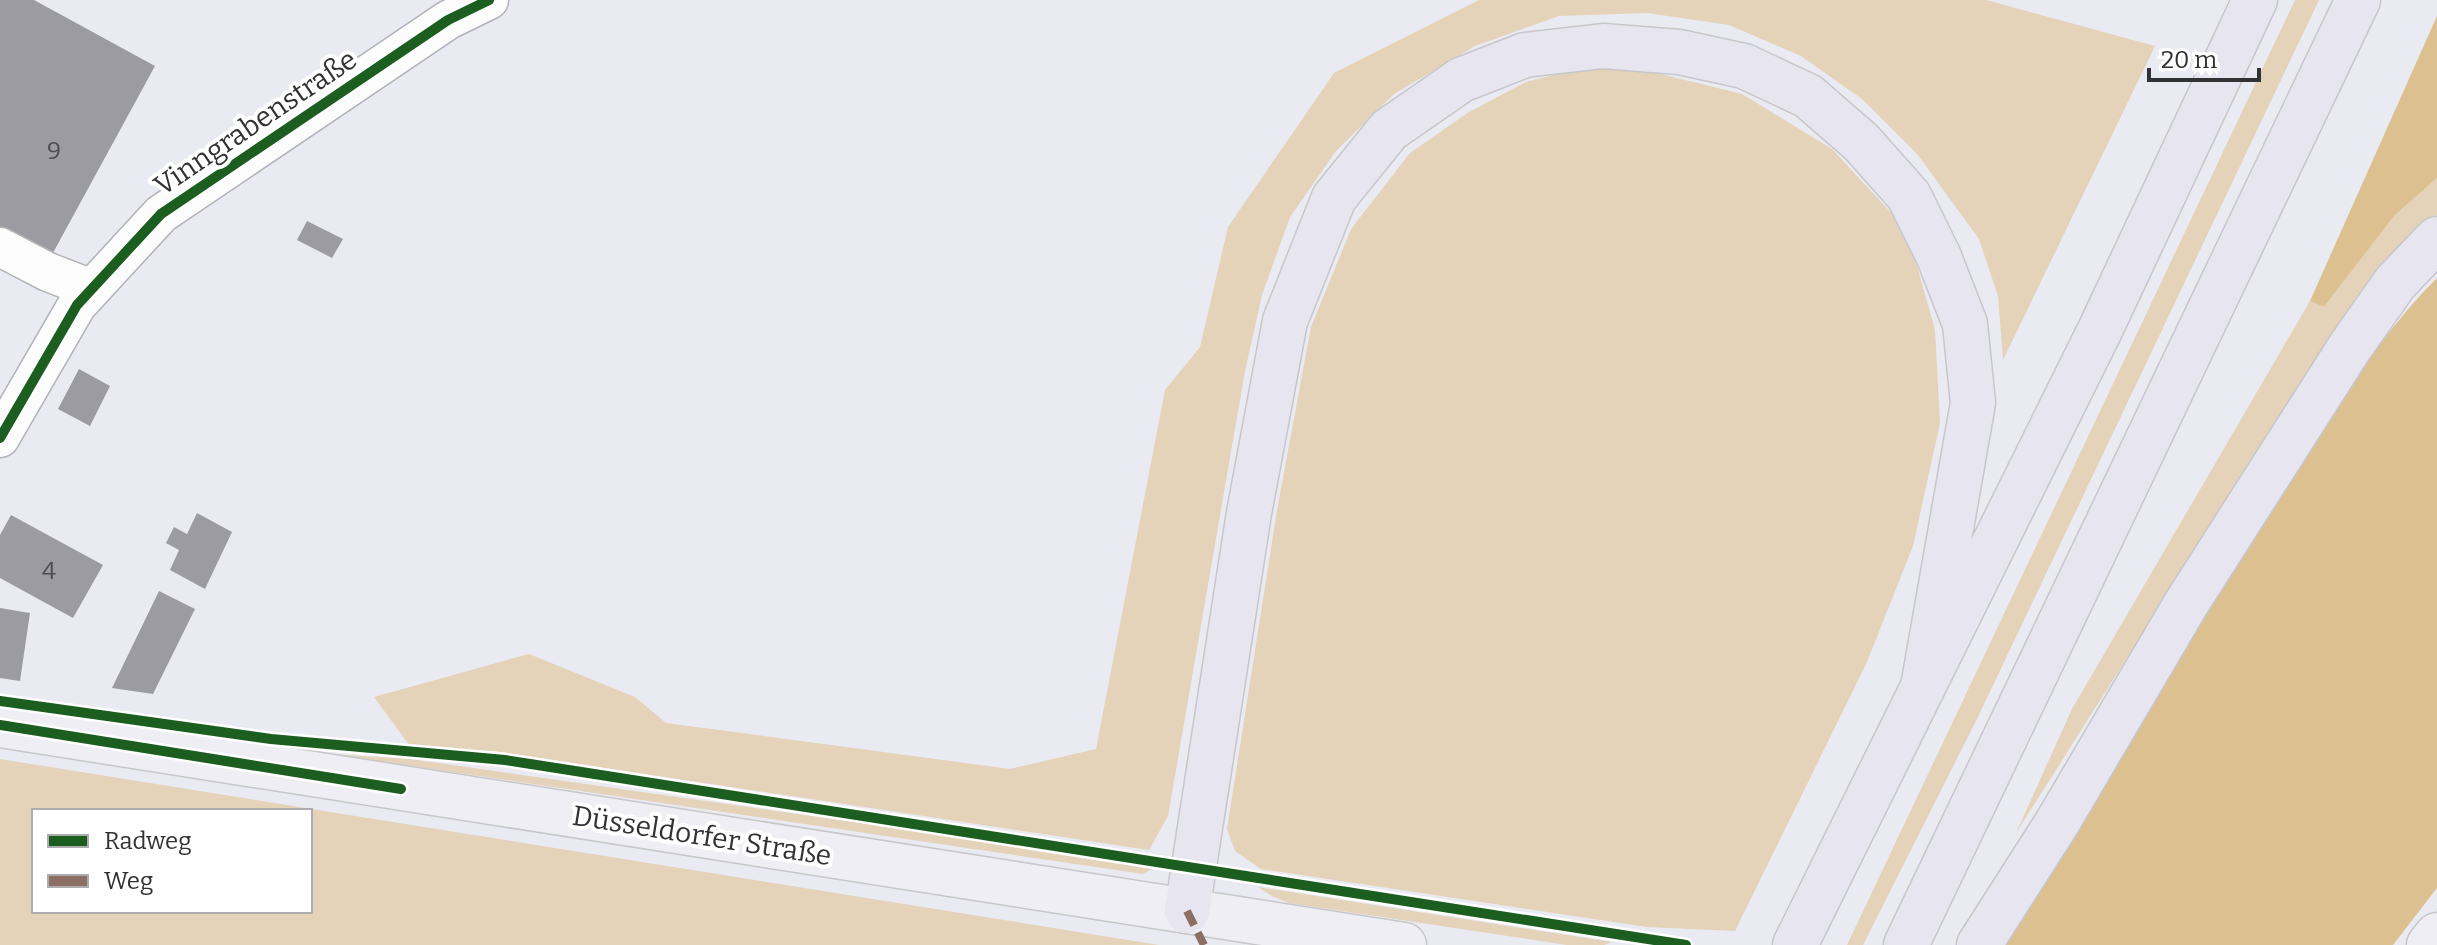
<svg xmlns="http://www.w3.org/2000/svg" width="2437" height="945" font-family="Bitter,serif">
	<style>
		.green { fill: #e4d2b9; fill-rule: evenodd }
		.forest { fill: #ddc090 }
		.building { fill: #9b9ba1 }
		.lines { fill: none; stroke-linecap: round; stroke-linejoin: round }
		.minor-casing { stroke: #b3b2b9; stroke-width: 41 }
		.major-casing { stroke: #c7c7ca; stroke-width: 47 }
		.highway-casing { stroke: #c7c7ca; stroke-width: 47 }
		.minor { stroke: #fcfcfd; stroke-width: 38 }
		.major { stroke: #efeef5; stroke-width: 44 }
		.highway { stroke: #e6e5f0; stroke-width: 44 }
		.quiet { stroke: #8d6e63; stroke-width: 8; stroke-dasharray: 16 8; stroke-linecap: butt }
		.cycleway-casing { stroke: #fff; stroke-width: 15 }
		.cycleway { stroke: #1b5e20; stroke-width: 10 }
		.labels { text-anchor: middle; stroke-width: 8; stroke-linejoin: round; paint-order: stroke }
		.number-label { font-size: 24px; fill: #4c4c51 }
		.street-label { font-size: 28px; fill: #313136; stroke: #fff }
	</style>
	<rect width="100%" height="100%" fill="#eaeaf2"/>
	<path class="green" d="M1479,0h507l169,46 -152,314 -5,-64 -19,-57 -61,-84 -56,-56 -61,-43 -72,-31 -82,-12 -88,3 -84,30 -81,48 -58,57 -46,66 -28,78 -17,76 -77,445 -19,34 -656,-99 -83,-5 -36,-49 155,-43 106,43 31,26 344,46 86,-20 69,-359 35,-43 28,-120 106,-154z
		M2295,0h24l-343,721 -113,224h-16z
		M1608,61l134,33 90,55 75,81 28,100 5,93 -27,123 -46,116 -132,269 -88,-4 -386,-58 -26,-18 -8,-22 50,-319 34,-183 40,-98 59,-76 59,-41 57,-30z
		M2437,178v37l-28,19 -66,83 -327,516 56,-124 238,-408 14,6 70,-91z
		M331,754l79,5 748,106 -15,9z
		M0,759l1159,186h-1159zM34,811h276v100h-276z
		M1258,887l354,55 -8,3h-37l-278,-42 -17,-7z"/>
	<path class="forest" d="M2437,16v162l-43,38 -70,91 -14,-6z
		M2437,278v610l-44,57h-387c86,-142 171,-284 260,-425 53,-83 101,-172 171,-242z"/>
	<path class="building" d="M0,0h34l121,66 -107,196 -48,-26z
		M307,221l36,18 -11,19 -35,-18z
		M79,369l31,17 -20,40 -32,-17z
		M197,513l35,19 -27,57 -35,-19 9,-20 -13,-7 8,-16 13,7z
		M11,515l92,50 -30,53 -73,-40v-43z
		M159,591l36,18 -42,85 -41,-6z
		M0,608l30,5 -10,68 -20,-3z"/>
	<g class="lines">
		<defs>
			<path id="minor" d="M0,247l48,25 44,17
				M0,438l77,-133 84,-91 287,-194 41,-20"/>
			<path id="major" d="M0,725l1404,220
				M2429,945l8,-10"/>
			<path id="highway" d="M1187,911l62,-398 36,-192 49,-123 55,-68 72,-50 64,-25 78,-9 76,6 65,14 64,30 53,46 48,54 30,61 26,67 8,79 -50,284
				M1795,945l305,-615 155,-330
				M1906,945l452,-945
				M1979,945l78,-122 129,-219 164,-257 45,-64 42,-44"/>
		</defs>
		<use href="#minor" class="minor-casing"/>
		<use href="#major" class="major-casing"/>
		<use href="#highway" class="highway-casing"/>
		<use href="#minor" class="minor"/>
		<use href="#major" class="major"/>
		<use href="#highway" class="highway"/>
		<path class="quiet" d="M1187,911l17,34"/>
		<defs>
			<path id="cycleway" d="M0,438l77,-133 84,-91 287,-194 41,-20
				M0,701l271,38 234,21 1181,185
				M0,725l401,64"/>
		</defs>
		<use href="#cycleway" class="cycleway-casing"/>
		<use href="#cycleway" class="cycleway"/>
	</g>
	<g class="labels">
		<g class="number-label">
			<text x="54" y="159">9</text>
			<text x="49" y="579">4</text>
		</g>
		<g class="street-label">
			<text transform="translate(255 122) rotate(-34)" y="10">Vinngrabenstraße</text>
			<text transform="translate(702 835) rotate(9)" y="10">Düsseldorfer Straße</text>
		</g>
	</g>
	<rect x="32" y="809" width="280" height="104" fill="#ffffff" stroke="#adadaf" stroke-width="2"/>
	<rect x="48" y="835" width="40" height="12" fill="#1b5e20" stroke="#adadaf" stroke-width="2"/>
	<text x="104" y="849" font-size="24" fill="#313136">Radweg</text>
	<rect x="48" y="875" width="40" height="12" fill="#8d6e63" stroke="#adadaf" stroke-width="2"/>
	<text x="104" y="889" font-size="24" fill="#313136">Weg</text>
	<path d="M2149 68v12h110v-12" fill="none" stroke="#313136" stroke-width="4"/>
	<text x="2161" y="68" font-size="24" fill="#313136" stroke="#ffffff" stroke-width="6" paint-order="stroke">20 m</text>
</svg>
